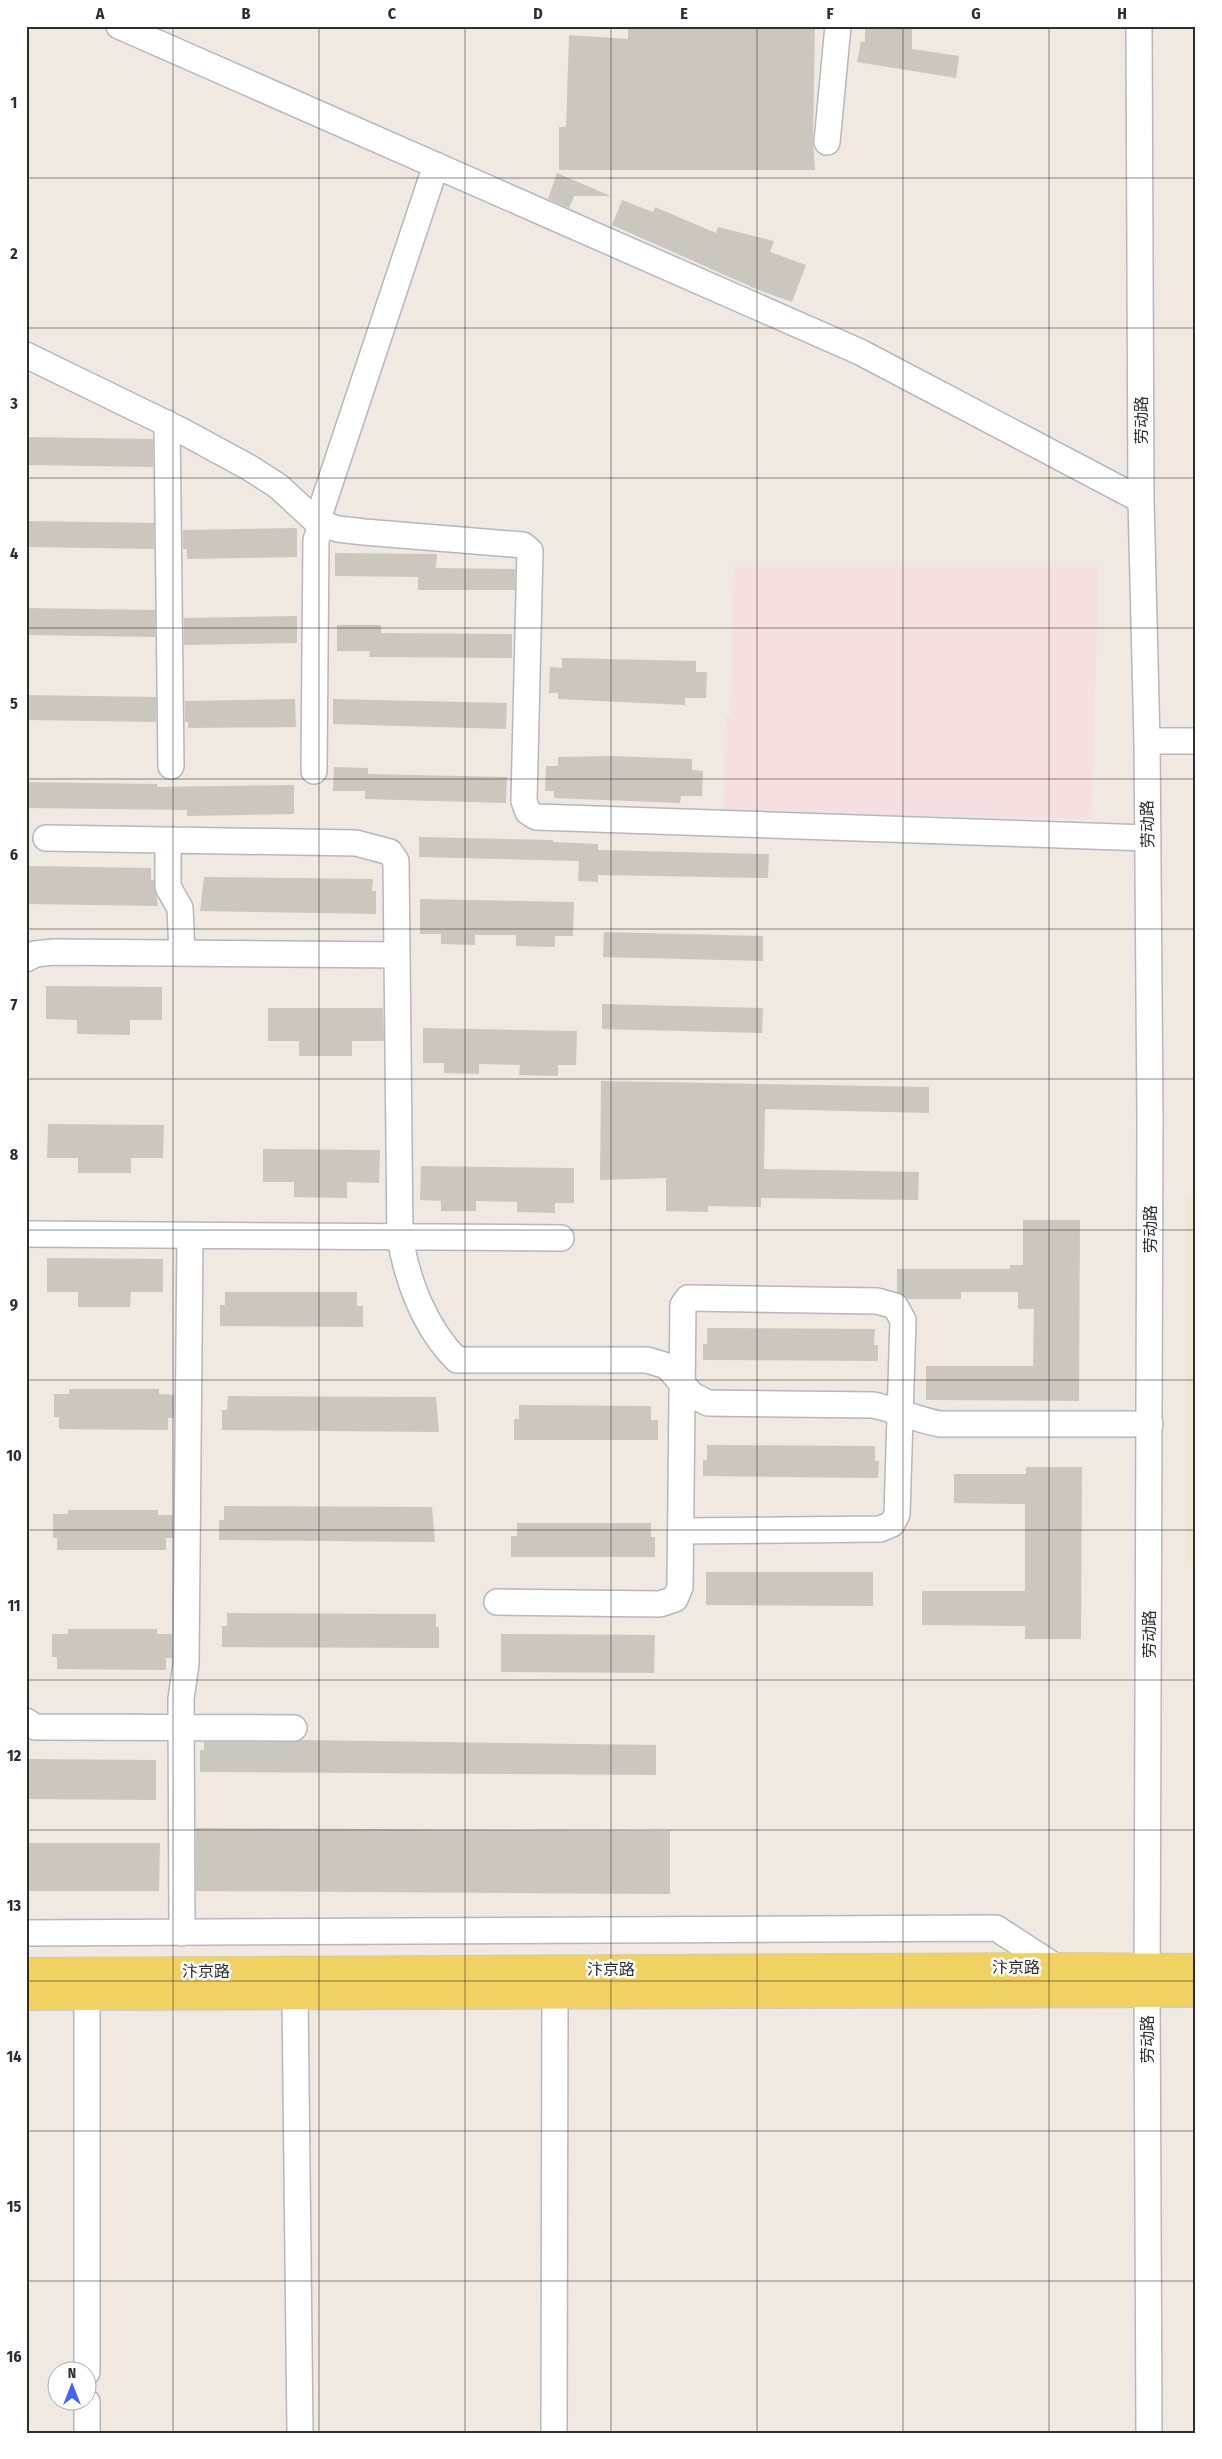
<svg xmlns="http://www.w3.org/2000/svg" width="1222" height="2459" font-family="'Fira Sans Condensed','Noto Sans SC',sans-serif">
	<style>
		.education { fill: #f0e6d1 }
		.medical { fill: #f5dfe0 }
		.building { fill: #cbc7bf }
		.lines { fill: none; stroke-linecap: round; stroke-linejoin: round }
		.minor-casing { stroke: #b4b7c1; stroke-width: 28 }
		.major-casing { stroke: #c9c9c9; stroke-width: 30 }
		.minor { stroke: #fff; stroke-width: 25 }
		.major { stroke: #f2d163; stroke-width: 28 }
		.grid { fill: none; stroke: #2e2e2e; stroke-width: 1; stroke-opacity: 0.55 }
		.labels { text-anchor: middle; stroke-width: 5; stroke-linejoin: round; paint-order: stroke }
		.street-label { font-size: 16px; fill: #2e2e2e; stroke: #fff }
		.neatline { fill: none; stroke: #2e2e2e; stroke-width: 2 }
		.grid-label { font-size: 16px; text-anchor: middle; font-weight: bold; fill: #2e2e2e }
	</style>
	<rect width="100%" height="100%" fill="#efe9e1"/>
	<path class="education" d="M1186,1197h10v369h-10z"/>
	<path class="medical" d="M733,567h366l-8,252 -367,-7 1,-96h6z"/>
	<path class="building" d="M628,26h187l-2,115 2,29h-256v-43h7l3,-92 59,4z
		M865,26h47v23l47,7 -3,22 -99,-16 4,-21 4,1z
		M557,173l54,23h-37l-5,12 -21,-9z
		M622,200l31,12 2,-5 61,26 2,-6 56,14 -4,11 36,13 -14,37 -31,-11 -149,-66z
		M26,437l127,2v28l-127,-2z
		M26,521l128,2v26l-128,-2z
		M297,528v29l-110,2v-10h-4v-19z
		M335,553l102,1 -1,14 79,1v21h-97v-13l-83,-1z
		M26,608l129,2v27l-129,-2z
		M297,616v27l-113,2v-27z
		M337,625h44v8l131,1v24l-143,-1 1,-6h-33z
		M562,658l134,3v11h11l-1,26h-21v7l-127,-6v-6h-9l1,-26 12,1z
		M26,695l130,2v25l-130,-2z
		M295,699l1,28 -108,1v-6h-3v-21z
		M333,699l174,4 -1,26 -173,-5z
		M611,756l81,3v11l11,1 -1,25h-21l-1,7 -126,-5v-7h-9l1,-25h12v-9z
		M334,767l34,1v6l139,3 -1,26 -141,-4v-8h-32z
		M26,782l131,2v3l137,-2v29l-107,2v-6l-161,-2z
		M419,837l134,3v2l45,2v6l171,4 -1,24 -170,-3v7l-20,-1 1,-20 -160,-4z
		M27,866l124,2v12h3l4,26 -132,-2z
		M204,877l169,2 -1,12h4v23l-176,-3z
		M420,899l154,3 -1,34h-18v11l-39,-1v-11h-41v10l-34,-1v-10h-21z
		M604,932l159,4v25l-160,-4z
		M46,986l116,1v33h-32v15l-53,-1v-14l-31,-1z
		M602,1004l161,4 -1,25 -160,-4z
		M268,1008h115l1,33h-32v15h-53v-15h-31z
		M423,1028l154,3 -1,34h-18v11l-39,-1 1,-10 -41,-1v10l-35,-1v-10h-21z
		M601,1081l328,6v26l-164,-4 -1,60 155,3 -1,28 -157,-2v9l-53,-1v6l-42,-1v-33l-66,2z
		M48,1124l116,1 -1,33h-32v15h-53v-15h-31z
		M263,1149l117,1 -1,33 -32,-1v16l-53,-1v-15h-31z
		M421,1166l153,2v35h-19v10l-38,-1v-10l-41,-1v10h-35v-10l-21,-1z
		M1023,1220h57l-1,181 -153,-1v-34h107l1,-57h-16v-17h-57v7h-53l-11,-7v-23h113v-4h13z
		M47,1258l116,1v33h-32l-1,15h-52v-15h-31z
		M225,1292h132v14h6v21l-143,-1v-21h5z
		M707,1328l168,1 -1,16h4v16l-175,-1v-16h4z
		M69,1389h90v5l15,1v23h-6v12l-109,-1v-12h-5v-23h15z
		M228,1396l208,1 3,35 -217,-2v-20h5z
		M519,1405l132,1v14h7v20h-144v-21h5z
		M707,1445l168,1v15h4l-1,17 -175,-2v-16h4z
		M1026,1467h56l-1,172h-56v-13l-103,-1v-34h103v-87l-71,-1v-29h72z
		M224,1506l208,1 3,35 -216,-2v-20h5z
		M68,1510h90v5h15v23h-7v12h-109v-12h-4v-24h15z
		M517,1523h134v14h4v20h-144v-21h6z
		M706,1572h167v34l-167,-1z
		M227,1613l209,1v13h3v21l-217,-1v-21h5z
		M68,1629h89v5h15v24h-6v12l-109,-1v-12h-5v-23h16z
		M501,1634l154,1 -1,38 -153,-1z
		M302,1740l354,5v30l-456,-3v-22h4v-8h90z
		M29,1759l127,1v40l-127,-1z
		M196,1828l474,3v63l-474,-3z
		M28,1843h132l-1,48h-131z"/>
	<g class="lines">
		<defs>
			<path id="minor" d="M119,26l741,326 281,148
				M1139,26l2,474 6,241 3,378 -3,875 2,439
				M827,142l11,-116
				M26,355l156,76 68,37 28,18 39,36 21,7 26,3 159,13 7,6 -6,250 4,11 8,5 612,21
				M167,423l4,343
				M317,522l119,-357
				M1147,741h49
				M314,771l2,-231 6,-17
				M46,838l310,5 34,9 6,9 4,376c7,44 25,91 57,123h190l20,6 25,29 16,8 165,2c24,5 44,15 67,19h210
				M168,840v47l12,21 2,45
				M26,959l9,-5 18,-2 344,3
				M26,1234l535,4
				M497,1602l163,2 15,-5 5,-12 3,-282 5,-7 189,3 18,5 8,14 -6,194 -5,10 -12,5 -199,2
				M26,1721l9,6 259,1
				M26,1933l970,-5 60,39
				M182,1933l-1,-234 5,-35 4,-428
				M295,1995l5,438
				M87,1996v376
				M87,2402v31
				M554,2433l1,-439"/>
			<path id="major" d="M26,1972l1030,-5 140,1
				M26,1996l1170,-3"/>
		</defs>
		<use href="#minor" class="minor-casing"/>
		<use href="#major" class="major-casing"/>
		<use href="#minor" class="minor"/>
		<use href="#major" class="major"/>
	</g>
	<path class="grid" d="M173,26v2407M319,26v2407M465,26v2407M611,26v2407M757,26v2407M903,26v2407M1049,26v2407M26,178h1170M26,328h1170M26,478h1170M26,628h1170M26,779h1170M26,929h1170M26,1079h1170M26,1230h1170M26,1380h1170M26,1530h1170M26,1680h1170M26,1830h1170M26,1981h1170M26,2131h1170M26,2281h1170"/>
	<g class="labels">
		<g class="street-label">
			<text transform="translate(1141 420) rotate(-90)" y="6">劳动路</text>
			<text transform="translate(1147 824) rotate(-91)" y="6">劳动路</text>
			<text transform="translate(1150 1229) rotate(-90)" y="6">劳动路</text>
			<text transform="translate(1149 1634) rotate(-90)" y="6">劳动路</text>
			<text x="1016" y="1973">汴京路</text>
			<text x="611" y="1975">汴京路</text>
			<text x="206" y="1977">汴京路</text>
			<text transform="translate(1147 2039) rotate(-90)" y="6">劳动路</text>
		</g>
	</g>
	<rect width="1222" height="2459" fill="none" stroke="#ffffff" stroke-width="55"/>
	<g transform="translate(72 2386)"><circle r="24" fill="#ffffff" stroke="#ababab"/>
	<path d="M0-4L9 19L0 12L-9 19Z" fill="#4264fb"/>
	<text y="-8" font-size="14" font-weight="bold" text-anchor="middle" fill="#2e2e2e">N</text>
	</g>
	<rect x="28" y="28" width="1166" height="2404" class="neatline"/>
	<g class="grid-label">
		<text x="100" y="19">A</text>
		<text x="246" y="19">B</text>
		<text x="392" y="19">C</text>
		<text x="538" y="19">D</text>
		<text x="684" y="19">E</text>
		<text x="830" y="19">F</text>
		<text x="976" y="19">G</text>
		<text x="1122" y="19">H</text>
		<text x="14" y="108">1</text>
		<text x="14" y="259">2</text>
		<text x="14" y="409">3</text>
		<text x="14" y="559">4</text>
		<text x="14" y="709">5</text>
		<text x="14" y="860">6</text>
		<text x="14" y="1010">7</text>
		<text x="14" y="1160">8</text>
		<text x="14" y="1310">9</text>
		<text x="14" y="1461">10</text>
		<text x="14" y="1611">11</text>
		<text x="14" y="1761">12</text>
		<text x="14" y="1911">13</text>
		<text x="14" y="2062">14</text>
		<text x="14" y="2212">15</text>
		<text x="14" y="2362">16</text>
	</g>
</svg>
